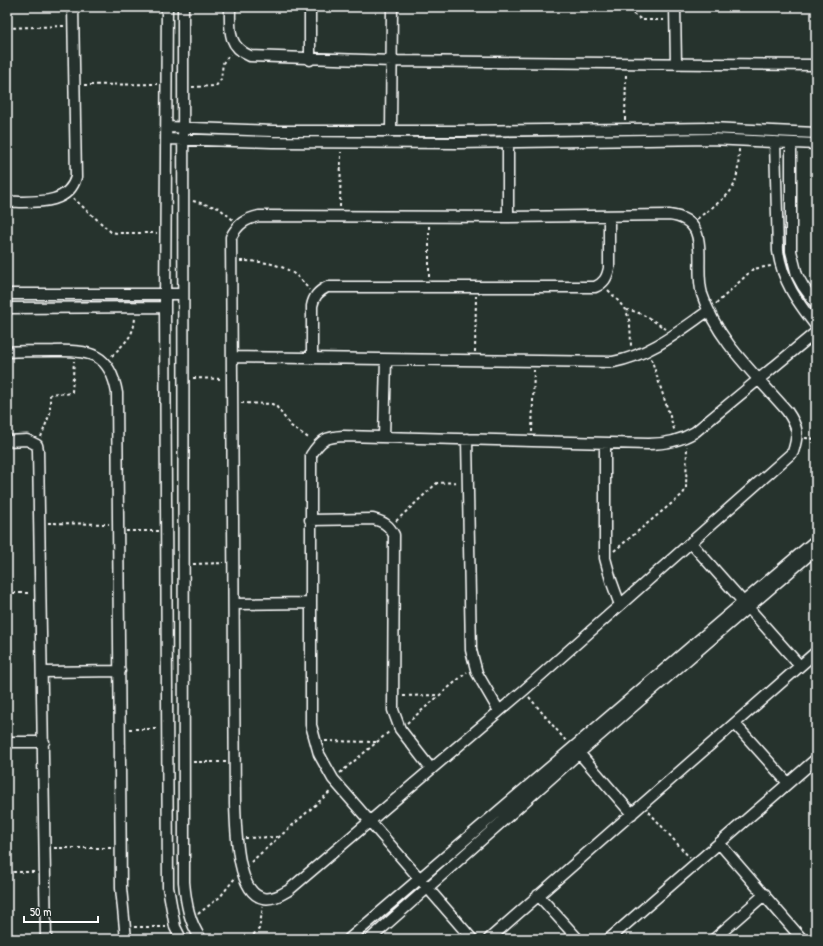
<svg xmlns="http://www.w3.org/2000/svg" width="823" height="946" font-family="'Patrick Hand',sans-serif">
	<style>
		.lines { fill: none; stroke-linecap: round; stroke-linejoin: round }
		.minor-casing { stroke: #fff; stroke-width: 13 }
		.path { stroke: #fff; stroke-width: 2; stroke-dasharray: 3 3; stroke-linecap: butt }
		.minor { stroke: #26332d; stroke-width: 10 }
	</style>
	<rect width="100%" height="100%" fill="#26332d"/>
	<filter id="ink" filterUnits="userSpaceOnUse"><feTurbulence type="fractalNoise" baseFrequency=".025" numOctaves="2"/><feDisplacementMap in="SourceGraphic" scale="8" xChannelSelector="R" yChannelSelector="G"/><feConvolveMatrix kernelMatrix="1 2 1 2 8 2 1 2 1" color-interpolation-filters="sRGB"/></filter>
	<g filter="url(#ink)">
		<g class="lines">
			<defs>
				<path id="minor" d="M167,7l-2,300 3,580 7,40 6,12
					M183,7l1,875c2,21 5,40 17,57
					M230,7c0,22 -3,39 20,49l142,5 424,4
					M675,7l1,57
					M310,60v-53
					M167,127l105,4h188l251,-3 105,5
					M391,131l1,-124
					M167,139l105,3 188,1 251,-4 105,5
					M508,142v75
					M775,142l3,109c5,32 19,50 38,75
					M791,143v108l6,24 6,11 13,18
					M7,202c25,-1 61,5 69,-25l-3,-170
					M669,215c45,5 24,48 33,79 15,47 54,81 85,117 11,16 12,22 6,41l-270,239 -234,199c-7,4 -16,10 -26,8 -27,-5 -27,-72 -28,-94l-4,-567c7,-13 14,-18 28,-21l249,1z
					M7,294h176
					M7,308l158,-1
					M7,352c16,-1 31,-1 47,-1 36,-1 56,2 63,42l4,495 5,51
					M232,357l381,5c37,-7 65,-30 95,-51
					M312,358v-52c2,-10 6,-14 15,-19h268c9,-4 12,-9 14,-19v-52
					M384,437l2,-77
					M467,439l4,211 6,23 22,38
					M7,441l20,-1 10,5 1,5 8,489
					M605,443v115l6,22 9,25
					M310,520l63,-1c11,3 16,6 21,16l-1,175 7,19 31,40
					M691,543l109,123
					M234,604l77,-1
					M43,672l77,-1
					M735,724l53,59
					M7,742h37
					M579,753l53,61
					M719,843l83,96
					M538,895l40,44
					M349,939l467,-399
					M370,939l208,-185 238,-205
					M472,939l-139,-160 -14,-25 -8,-29v-270c10,-15 14,-18 32,-19l305,8c17,0 32,-3 47,-12l121,-100
					M489,939l327,-287
					M609,939l207,-180
					M714,939l51,-45"/>
			</defs>
			<use href="#minor" class="minor-casing"/>
			<path class="path" d="M623,7l19,13h24
				M7,28l57,-2
				M84,85l73,-1
				M192,87l24,-1 5,-7 2,-16 7,-9
				M625,120l1,-47
				M73,198l38,34 6,1h40
				M193,201l26,7 14,12
				M340,207l1,-55
				M697,219c34,-27 41,-24 42,-70
				M240,261c28,0 53,4 69,29
				M429,277v-51
				M608,290c23,24 22,25 23,57
				M716,304l37,-35 18,-3
				M626,310c15,1 27,11 40,19
				M475,352l1,-56
				M112,356c13,-14 22,-19 23,-39
				M651,358l24,74
				M193,378l30,1
				M241,403l31,1 4,2 15,20 19,13
				M532,432l2,-62
				M41,437l9,-24v-18c7,-4 16,1 22,-3l2,-31
				M805,438l11,1
				M396,521l41,-38 22,-1
				M48,523l61,1
				M126,531h32
				M614,551l69,-57 3,-6 1,-42
				M193,564l31,-1
				M7,593h24
				M403,696l35,-1
				M529,697l37,44
				M407,723l60,-51
				M129,729h29
				M325,741l51,1
				M193,762h33
				M340,773l50,-42
				M649,812l41,46
				M245,838l32,-1
				M54,848h58
				M251,862l80,-71
				M7,872h29
				M198,914l22,-17 15,-19
				M134,927h32
				M249,939l10,-10 4,-22"/>
			<use href="#minor" class="minor"/>
		</g>
	</g>
	<rect width="823" height="946" fill="none" stroke="#26332d" stroke-width="24"/>
	<rect x="12" y="12" width="799" height="922" fill="none" stroke="#fff" stroke-width="1.5" filter="url(#ink)"/>
	<path d="M24 916v6h74v-6" fill="none" stroke="#ffffff" stroke-width="2"/>
	<text x="30" y="916" font-size="12" fill="#ffffff" stroke="#26332d" stroke-width="3" paint-order="stroke">50 m</text>
</svg>
